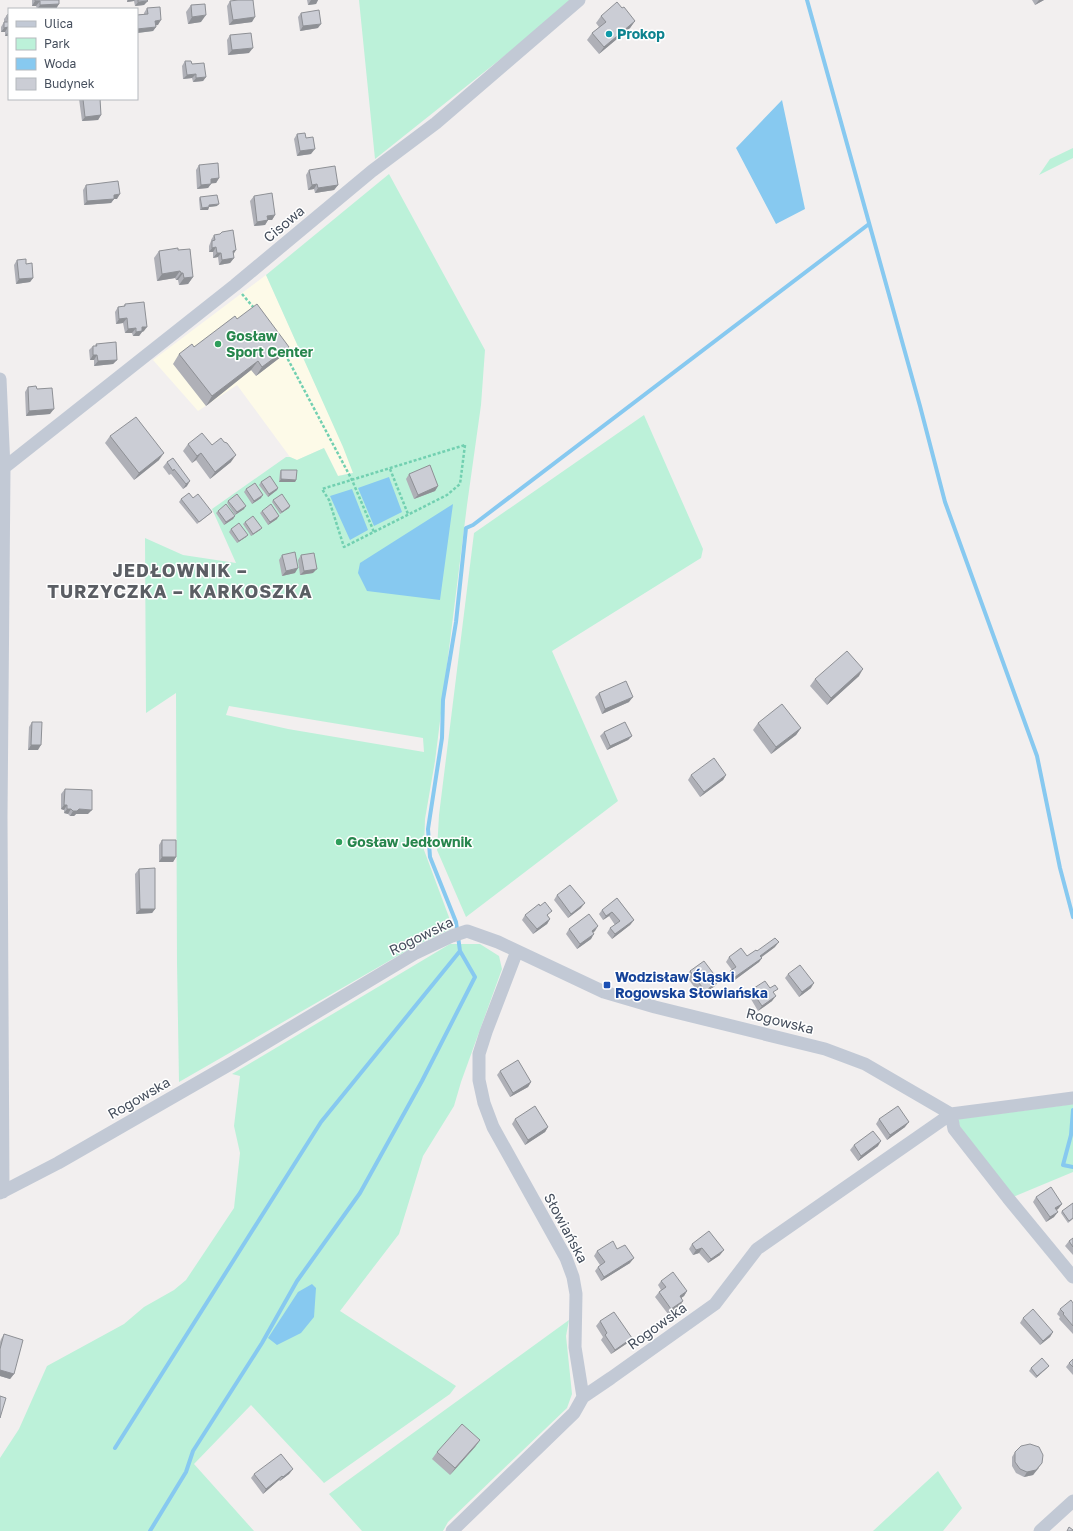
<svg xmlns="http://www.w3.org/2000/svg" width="1073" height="1531" font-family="'Golos Text',sans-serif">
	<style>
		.commercial { fill: #fdfae8 }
		.green { fill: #bcf1d9; fill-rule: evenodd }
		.water { fill: #87c9f0 }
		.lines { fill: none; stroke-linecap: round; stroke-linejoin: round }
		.stream { stroke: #87c9f0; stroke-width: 4 }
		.path { stroke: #72d0b1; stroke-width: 2.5; stroke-dasharray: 3 2; stroke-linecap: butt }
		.minor { stroke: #c2c9d5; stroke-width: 13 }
		.wall { fill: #afb0b7 }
		.shaded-wall { fill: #8e9095 }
		.building { fill: #cbcdd5; stroke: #8e9095 }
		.culture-dot { fill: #0f9aa8; stroke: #fff; stroke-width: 1.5 }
		.leisure-dot { fill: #2e9e5b; stroke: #fff; stroke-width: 1.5 }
		.transit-dot { fill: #1a4fb4; stroke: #fff; stroke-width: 1.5 }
		.labels { text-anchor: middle; stroke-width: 3; stroke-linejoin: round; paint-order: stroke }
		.culture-label { font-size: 14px; font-weight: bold; fill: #0d838f; stroke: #fff; text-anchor: start }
		.street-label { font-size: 14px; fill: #464f5d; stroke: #fff }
		.leisure-label { font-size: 14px; font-weight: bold; fill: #27864d; stroke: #fff; text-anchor: start }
		.transit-label { font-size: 14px; font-weight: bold; fill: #164399; stroke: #fff; text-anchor: start }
		.district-label { font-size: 18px; font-weight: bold; letter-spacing: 1px; fill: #5b5e64; stroke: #fff }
	</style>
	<rect width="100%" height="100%" fill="#f2efef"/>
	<path class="commercial" d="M266,275l89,197 -17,4 -14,-28 -27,12 -7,-3 -53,-72 -39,26 -45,-51z"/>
	<path class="green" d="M359,0h213l-10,10 -187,149z
		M1073,148v10l-34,17 11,-16z
		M389,174l96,176 -4,55 -14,100 -32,256 -10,58 -1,31 29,78 -38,18 -236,136 -2,-119 -1,-270 -30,20 -1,-175 38,17 53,8 -24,-54 74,-52h4l7,3 27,-12 14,28 15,-3 -10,-26 -77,-172zM229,706l194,32 1,14 -136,-23 -62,-14z
		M644,415l59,134 -2,9 -149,93 66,150 -152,116 -29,-67 2,-35 35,-282z
		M450,944h30l19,12 3,13 -41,113 -7,24 -31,50 -24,78 -59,77 116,75 -6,8 -126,89 -73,-78 -57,59 60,67h-254v-73l19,-29 28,-63 77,-42 20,-17 30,-17 12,-10 48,-72 6,-55 -6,-27 6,-50 -8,-2z
		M1073,1104v68l-60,25 -53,-70 -2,-8z
		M569,1320l-3,16 6,58 -5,14 -119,114 -5,9h-81l-33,-37z
		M938,1471l24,37 -19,23h-70z"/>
	<path class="water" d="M782,100l23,109 -29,15 -40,-76z
		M389,477l13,35 -28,14 -16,-38z
		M352,489l16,41 -18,10 -20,-44z
		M453,504l-13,96 -73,-9 -9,-18 2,-10z
		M312,1284l4,4 -2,29 -13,16 -24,12 -9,-7 30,-46z"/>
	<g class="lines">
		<path class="stream" d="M807,0l113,406 25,96 92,254 23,112 13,49
			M1073,1110l-2,25 -8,30 10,2
			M115,1448l206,-326 139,-171 -4,-29 -26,-65 -2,-28 14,-91 1,-38 13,-78 10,-94 7,-3 396,-301
			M150,1531l36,-59 7,-21 69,-108 35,-62 63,-88 62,-112 53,-104 -15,-26"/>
		<path class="path" d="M242,294l12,14
			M283,350l69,130 22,52
			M465,445l-5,39 -13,11 -103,52 -15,-47 -7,-11z
			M390,469l18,45"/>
		<path class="minor" d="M0,379l4,89 -3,349 2,375
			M0,471l235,-186 137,-114 64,-48 143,-123
			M0,1193l58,-30 174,-100 182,-109 38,-18 15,-5 31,11 106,50 51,15 170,42 40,15 86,50 3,15 54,69 65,79
			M583,1397l28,-19 104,-74 42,-55 194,-135 122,-16
			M452,1531l122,-118 9,-16 -8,-50 1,-53 -3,-17 -7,-19 -73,-131 -9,-24 -5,-23v-26l7,-22 31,-81
			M1040,1531l33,-30"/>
	</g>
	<path class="wall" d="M32,0h27l-3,9h-19l-1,-3h-4z
		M127,0h20l-3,5 -9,1 -1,-5 -7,1z
		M307,0h11l-2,4 -8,1z
		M1032,0h12l-9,5z
		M230,1l22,21 -23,3 -2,-19z
		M191,5l10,17 -13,2 -2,-12z
		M147,8l11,17h-2v2l-3,4 -16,2v-18l7,-1v-1z
		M301,13l17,15 -18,3 -2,-14z
		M7,15l2,21h-4v-4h-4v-5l3,-5v-3z
		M601,16l34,5 -5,7 -31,26 -12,-14 5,-7 7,-6 -3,-4z
		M230,35l19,18 -21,2 -1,-15z
		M185,61l7,3 14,13 -3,4 -10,1 -1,-4 -9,1 -1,-13z
		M79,99h23l-2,2 1,14 -3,5 -16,1z
		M297,134l9,4 5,16 -14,2 -3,-17z
		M199,165l20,13 -3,5h-5l-3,5 -11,1 -1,-19z
		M309,170l29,15 -4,5 -19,3 -1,-4 -6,1 -2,-15z
		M86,185l31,14h-3l-3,4 -27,2 -1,-15z
		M254,196l21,19 -3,5h-4l-3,5 -11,1 -4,-25z
		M200,197l17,9 -8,1 -1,3h-8l-1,-11z
		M214,235l19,20 1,3 -4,5 -11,2 -1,-8 -5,1v-6h-4v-6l2,-5v-1z
		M178,250l15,27 -5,7 -9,1 -1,-5h-2l-1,-2 -18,3 -3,-23 5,-7z
		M17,260l9,4 7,14 -3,4 -14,2 -2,-19z
		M125,304l19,27 -2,1 -3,4h-6l-1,-3h-7l-2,-10 -7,1 -1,-12 3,-5h5z
		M237,319l52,28 -7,9 -26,20 -5,-6 -45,36 -33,-42 6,-10 15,-7z
		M96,344l21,16 -4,4 -19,2v-6h-4l-1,-10 4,-4h2z
		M28,387l22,27 -24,2 -1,-24z
		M110,436l49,24 -25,20 -29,-37z
		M188,444l24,1 19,17 -21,17 -14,-19 -4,3 -9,-12z
		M173,458l14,28 -4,3 -12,-15 -2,1 -6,-8 4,-5z
		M281,470l15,10 -1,2h-16l1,-10z
		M409,474l29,12 -3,5 -21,8 -8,-20z
		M261,482l17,6 -1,2 -9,7 -9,-12z
		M246,489l15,9 -9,6 -8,-12z
		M193,498l19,14 -2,2 -13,10 -18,-22 2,-3z
		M273,500l17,6 -1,2 -9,6 -8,-12z
		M228,501l16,8 -9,6 -8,-12z
		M218,511l17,5 -2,3 -9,6 -8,-12z
		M262,511l15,8 -9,6 -8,-12z
		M245,522l15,8 -9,6 -8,-12z
		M231,529l15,8 -9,6 -8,-11z
		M282,555l13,18 -13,3 -3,-16z
		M301,555l12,18 -13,2 -2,-15z
		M859,676l-32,29 -17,-19 5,-7z
		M599,693l30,9 -27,12 -7,-17z
		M32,722l6,28h-10l1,-23z
		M758,723l43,5 -5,7 -25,19 -18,-24z
		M604,732l28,4 -4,4 -21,10 -7,-14z
		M691,775h35l-3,5 -23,17 -12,-17z
		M65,789l23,25h-12l-2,2h-4l-2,-2 -4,-1v-3l-3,-1v-15z
		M162,840l14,17 -3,5h-14v-17z
		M139,869l16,40 -3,4 -16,1 -1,-40z
		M557,895l24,13 -13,10 -14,-18z
		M617,898l17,22 -4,5 -18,14 -5,-6 3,-5 5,-3 -6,-9 -6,4 -4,-6 3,-4z
		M525,915l23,1 2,3 -3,5 -14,10 -11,-14z
		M569,929l26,2 -2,1 -2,7 -14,10 -11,-15z
		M775,947l-13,10v1l-3,4 -27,20 -5,-6 5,-6 -6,-8 3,-5 18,-1 10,-5z
		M690,971l25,15 -14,10 -15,-20z
		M788,974l23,14 -12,9 -14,-19z
		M751,990l23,4 -2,7 -14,10 -10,-17z
		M500,1071l31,11 -3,5 -18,10 -13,-22z
		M515,1119l33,8 -3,5 -20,13 -13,-21z
		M879,1119l26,8 -18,13 -11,-16z
		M854,1145l24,1 -20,15 -8,-11z
		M1036,1197l26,7 -4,5 -2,1 -2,7 -8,5 -13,-20z
		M1073,1203v16l-5,4 -7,-10 1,-2z
		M1073,1238v17l-8,-9 4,-5z
		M692,1244l28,11 -12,8 -9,-10 -6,2 -4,-6z
		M617,1249l13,14 -29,18 -6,-10 3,-4 2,-2 -6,-9 3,-5z
		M661,1281l26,10 -3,5 -3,2 -1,8 -12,8 -13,-17 4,-5 2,-2 -3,-5z
		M1073,1303v31l-14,-15 1,-2 -3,-3 3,-5z
		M1023,1318l30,14 -3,5 -10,8 -20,-22z
		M600,1321l29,21 -18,12 -10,-14 2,-3 -7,-11z
		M4,1334l10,40 -4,5 -10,-3v-34l1,-3z
		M1073,1359v16l-7,-8 3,-4z
		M1031,1368h16l-11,10 -7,-7z
		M480,1440l-5,7 -25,28 -18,-16 5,-7z
		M1015,1452l24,16 -6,7 -9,2 -8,-4 -4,-7v-9z
		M293,1469l-4,5 -9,7 -1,-1 -16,14 -12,-16 3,-4z"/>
	<path class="shaded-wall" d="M128,0h7l-1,1 -7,1z
		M311,0h7l-2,4 -8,1z
		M1039,0h5l-9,5z
		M35,1h5l-4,5h-4z
		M148,1l-4,4 -9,1 3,-4z
		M59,4l-3,5h-19l3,-4z
		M206,15l-5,7 -13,2 4,-7z
		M255,17l-3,5 -23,3 4,-5z
		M161,20l-3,5 -6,1 3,-5z
		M635,21l-5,7 -31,26 5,-7z
		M321,24l-3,4 -18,3 3,-5z
		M8,27l-3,5h-4l3,-4z
		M156,27l-3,4 -16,2v-4z
		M8,32h1v4h-4z
		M253,48l-4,5 -21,2 4,-5z
		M196,74l-4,4 -9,1 4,-4z
		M206,77l-3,4 -10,1 3,-4z
		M101,115l-3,5 -16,1 3,-4z
		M315,149l-4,5 -14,2 3,-5z
		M219,178l-3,5 -9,1 4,-5z
		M211,184l-3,4 -11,1 4,-4z
		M317,184l-3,5 -6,1 4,-5z
		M338,185l-4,5 -19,3 3,-5z
		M120,194l-3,5h-3l-3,4 -27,2 3,-4 27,-6z
		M219,204l-2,2 -8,1 -1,3h-8l2,-2 7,-3z
		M275,215l-3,5h-4l-3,5 -11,1 3,-4 10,-6z
		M216,247l-3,5h-4l3,-4z
		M236,250l-3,5v-4z
		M217,253h4l-3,4 -5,1z
		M234,258l-4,5 -11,2 3,-5z
		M180,271l-5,7 -18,3 5,-7z
		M181,273h2l-5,7h-2z
		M193,277l-5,7 -9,1 5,-7z
		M33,278l-3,4 -14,2 3,-5z
		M127,318l-4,5 -7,1 3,-5z
		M142,327h5l-3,4 -2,1 -3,4h-6l3,-4z
		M136,328l-4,5h-7l3,-4z
		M289,347l-7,9 -26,20 6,-9z
		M93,355h4l-3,5h-4z
		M117,360l-4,4 -19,2 4,-5z
		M258,361l-7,9 -45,36 6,-10z
		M54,409l-4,5 -24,2 3,-5z
		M164,453l-5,7 -25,20 5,-7z
		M201,453l-5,7 -4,3 5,-7z
		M236,455l-5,7 -21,17 5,-7z
		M281,479l15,1 -1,2h-16z
		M190,481l-3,5 -4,3 3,-5z
		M438,486l-3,5 -21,8 4,-4z
		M278,488l-1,2 -9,7 1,-3z
		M263,495l-2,3 -9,6 2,-3z
		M246,506l-2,3 -9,6 2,-3z
		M290,506l-1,2 -9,6 2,-2z
		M235,516l-2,3 -9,6 2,-3z
		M279,516l-2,3 -9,6 2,-3z
		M262,528l-2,2 -9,6 2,-2z
		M248,535l-2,2 -9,6 2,-2z
		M298,568l-3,5 -13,3 4,-5z
		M317,569l-4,4 -13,2 4,-4z
		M863,669l-4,7 -32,29 4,-7z
		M633,697l-4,5 -27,12 3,-5z
		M801,728l-5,7 -25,19 5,-7z
		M632,736l-4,4 -21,10 3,-4z
		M31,745h10l-3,5h-10z
		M726,775l-3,5 -23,17 4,-5z
		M64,805h3l-3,5 -3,-1z
		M67,809h4l-3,5 -4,-1z
		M79,809l13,1 -4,4h-12l-2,2h-4l3,-5z
		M162,857h14l-3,5h-14z
		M585,903l-4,5 -13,10 3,-4z
		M140,909h15l-3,4 -16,1z
		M612,912l-3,4 -6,4 3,-4z
		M550,919l-3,5 -14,10 4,-5z
		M634,920l-4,5 -18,14 3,-5z
		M598,926l-3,5 -6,5 3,-5z
		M594,934l-3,5 -14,10 3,-5z
		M779,942l-4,5 -18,13 3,-4z
		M762,958l-3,4 -27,20 3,-5z
		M719,981l-4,5 -14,10 4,-5z
		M814,983l-3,5 -12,9 3,-5z
		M776,996l-4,5 -14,10 4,-5z
		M531,1082l-3,5 -18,10 3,-4z
		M909,1122l-4,5 -18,13 3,-5z
		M548,1127l-3,5 -20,13 3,-5z
		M881,1141l-3,5 -20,15 3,-5z
		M1062,1204l-4,5 -6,4 3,-5z
		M1058,1212l-4,5 -8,5 4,-5z
		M702,1248l-3,5 -6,2 3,-5z
		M724,1250l-4,5 -12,8 3,-4z
		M634,1258l-4,5 -29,18 3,-4z
		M687,1291l-3,5 -7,5 3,-5z
		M683,1301l-3,5 -12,8 3,-5z
		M1053,1332l-3,5 -10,8 3,-4z
		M632,1338l-3,4 -18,12 4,-4z
		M1049,1366l-2,2 -11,10 1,-2z
		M0,1370l14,4 -4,5 -10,-3z
		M480,1440l-5,7 -25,28 5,-7z
		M1042,1463l-9,12 -9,2 3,-5z
		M293,1469l-4,5 -9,7 3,-4z
		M282,1476l-3,4 -16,14 3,-5z"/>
	<path class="building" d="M35,0h24v4l-19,1v-4h-5z
		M138,0h9l1,1 -10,1z
		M238,0h15l2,17 -22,3 -3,-19z
		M617,2l5,6 2,-1 11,14 -31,26 -12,-14 14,-11 -5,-6z
		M205,4l1,11 -14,2 -1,-12z
		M160,7l1,13 -6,1 1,6 -19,2v-14l11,-1 -1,-6z
		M319,10l2,14 -18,2 -2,-13z
		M9,14v18h-1v-5l-4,1v-6h4l-1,-7z
		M251,33l2,15 -21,2 -2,-15z
		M185,61h6l1,3 12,-1 2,14 -10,1v-4l-9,1z
		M83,99h17l1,16 -16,2z
		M305,133l1,5 7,-1 2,12 -15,2 -3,-17z
		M218,163l1,15 -8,1v5l-10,1 -2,-20z
		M335,166l3,19 -20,3 -1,-4 -5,1 -3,-15z
		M118,181l2,13 -6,1v4l-27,2 -1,-16z
		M272,193l3,22 -8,1 1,4 -11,2 -3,-26z
		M217,195l2,9 -10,1v2l-7,1 -2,-11z
		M233,230l3,20 -3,1 1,7 -12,2 -1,-7h-4l-1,-6 -4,1v-7l3,-1 -1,-5 6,-1 2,-2z
		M178,248v2l12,-1 3,28 -9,1 -1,-5h-2l-1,-2 -18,3 -3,-23z
		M26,259v5l6,-1 1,15 -14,1 -2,-19z
		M144,302l3,25h-5v4l-6,1v-4l-8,1 -1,-11 -8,1 -1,-12 7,-1v-2z
		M257,304l32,43 -27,20 -4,-6 -46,35 -33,-42 13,-10 2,3 41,-31 2,3z
		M116,342l1,18 -19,1 -1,-6h-4v-9h4l-1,-2z
		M36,386l1,3 15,-1 2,21 -25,2 -1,-24z
		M136,417l28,36 -25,20 -29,-37z
		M202,433l10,12 9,-7 3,4 3,1 9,12 -21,17 -14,-19 -4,3 -9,-12z
		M173,458l17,23 -4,3 -12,-15 -1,2 -6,-9z
		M430,465l8,21 -20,9 -9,-21z
		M281,470h16l-1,10 -15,-1z
		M270,476l8,12 -9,6 -8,-12z
		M255,483l8,12 -9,6 -8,-12z
		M189,493l4,5 5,-4 14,18 -13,10 -18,-23z
		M237,494l9,12 -9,6 -9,-11z
		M282,494l8,12 -8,6 -9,-12z
		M226,504l9,12 -9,6 -8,-11z
		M271,504l8,12 -9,6 -8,-11z
		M253,516l9,12 -9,6 -8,-12z
		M239,523l9,12 -9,6 -8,-12z
		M295,552l3,16 -12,3 -4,-16z
		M314,553l3,16 -13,2 -3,-16z
		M847,651l16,18 -32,29 -16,-19z
		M626,681l7,16 -28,12 -6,-16z
		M782,704l19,24 -25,19 -18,-24z
		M32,722h10l-1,23h-10z
		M625,722l7,14 -22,10 -6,-14z
		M714,758l12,17 -22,17 -13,-17z
		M65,789l27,1v20l-13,-1 -2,2h-4l-2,-2h-4v-4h-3z
		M162,840h14v17h-14z
		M155,868v41h-15l-1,-40z
		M570,885l15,18 -14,11 -14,-19z
		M617,898l17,22 -19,14 -5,-6 10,-7 -8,-9 -6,4 -4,-6z
		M545,902l7,9 -5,4 3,4 -13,10 -12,-14 14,-11 1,2z
		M589,914l9,12 -6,5 2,3 -14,10 -11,-15z
		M775,938l4,4 -19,14 2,2 -27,19 -5,-6 6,-4 -7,-10 12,-9 6,8 9,-6 1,1z
		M704,961l15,20 -14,10 -15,-20z
		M800,965l14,18 -12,9 -14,-18z
		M765,981l5,7 5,-3 3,4 -5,3 3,4 -14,10 -11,-16z
		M518,1060l13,22 -18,11 -13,-22z
		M535,1106l13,21 -20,13 -13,-21z
		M898,1106l11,16 -19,13 -11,-16z
		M873,1131l8,10 -20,15 -7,-11z
		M1051,1187l11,17 -7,4 3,4 -8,5 -14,-20z
		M1073,1203v15l-4,3 -7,-10z
		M709,1231l15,19 -13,9 -9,-11 -6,2 -4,-6z
		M1073,1238v9l-4,-6z
		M613,1241l4,8 8,-4 9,13 -30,19 -6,-10 7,-5 -8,-11z
		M673,1272l14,19 -7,5 3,5 -12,8 -12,-17 7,-5 -5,-6z
		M1071,1300l2,3v23l-10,-12 1,-1 -4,-4z
		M1033,1309l20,23 -10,9 -20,-23z
		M614,1312l18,26 -17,12 -10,-15 2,-2 -7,-12z
		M4,1334l19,6 -9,34 -14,-4v-21z
		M1042,1358l7,8 -12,10 -6,-8z
		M1073,1359v8l-4,-4z
		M0,1396l6,2 -6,20z
		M462,1424l18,16 -25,28 -18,-16z
		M1030,1444l9,3 4,8 -1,8 -6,7 -9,2 -7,-3 -5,-7v-10l6,-6z
		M281,1454l12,15 -10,8 -1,-1 -16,13 -12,-15z
		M1069,1527l4,3v1h-6z"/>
	<circle class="culture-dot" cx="609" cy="34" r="4"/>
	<g class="leisure-dot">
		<circle cx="218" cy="344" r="4"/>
		<circle cx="339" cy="842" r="4"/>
	</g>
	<rect class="transit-dot" x="603" y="981" width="8" height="8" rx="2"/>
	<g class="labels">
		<g class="culture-label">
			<text x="617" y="39">Prokop</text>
		</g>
		<g class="street-label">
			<text transform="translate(284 224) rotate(-40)" y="5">Cisowa</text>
			<text transform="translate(421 936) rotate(-26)" y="5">Rogowska</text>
			<text transform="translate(780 1021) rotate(14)" y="5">Rogowska</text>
			<text transform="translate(139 1098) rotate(-30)" y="5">Rogowska</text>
			<text transform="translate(566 1228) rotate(62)" y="5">Słowiańska</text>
			<text transform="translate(657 1326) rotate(-36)" y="5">Rogowska</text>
		</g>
		<g class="leisure-label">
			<text x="226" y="341">Gosław<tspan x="226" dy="16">Sport Center</tspan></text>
			<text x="347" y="847">Gosław Jedłownik</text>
		</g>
		<g class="transit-label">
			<text x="615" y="982">Wodzisław Śląski<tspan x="615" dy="16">Rogowska Słowiańska</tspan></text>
		</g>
		<g class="district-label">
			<text x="180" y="577">JEDŁOWNIK –<tspan x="180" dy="21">TURZYCZKA – KARKOSZKA</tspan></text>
		</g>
	</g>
	<rect x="8" y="8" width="130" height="92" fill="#ffffff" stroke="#b5b9be"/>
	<rect x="16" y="21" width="20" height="6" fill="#c2c9d5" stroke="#b5b9be"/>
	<text x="44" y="28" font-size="12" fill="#464f5d">Ulica</text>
	<rect x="16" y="38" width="20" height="12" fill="#bcf1d9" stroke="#b5b9be"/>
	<text x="44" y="48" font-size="12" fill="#464f5d">Park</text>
	<rect x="16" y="58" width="20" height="12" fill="#87c9f0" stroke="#b5b9be"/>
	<text x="44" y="68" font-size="12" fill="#464f5d">Woda</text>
	<rect x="16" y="78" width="20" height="12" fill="#cbcdd5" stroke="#b5b9be"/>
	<text x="44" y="88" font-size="12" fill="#464f5d">Budynek</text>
</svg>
